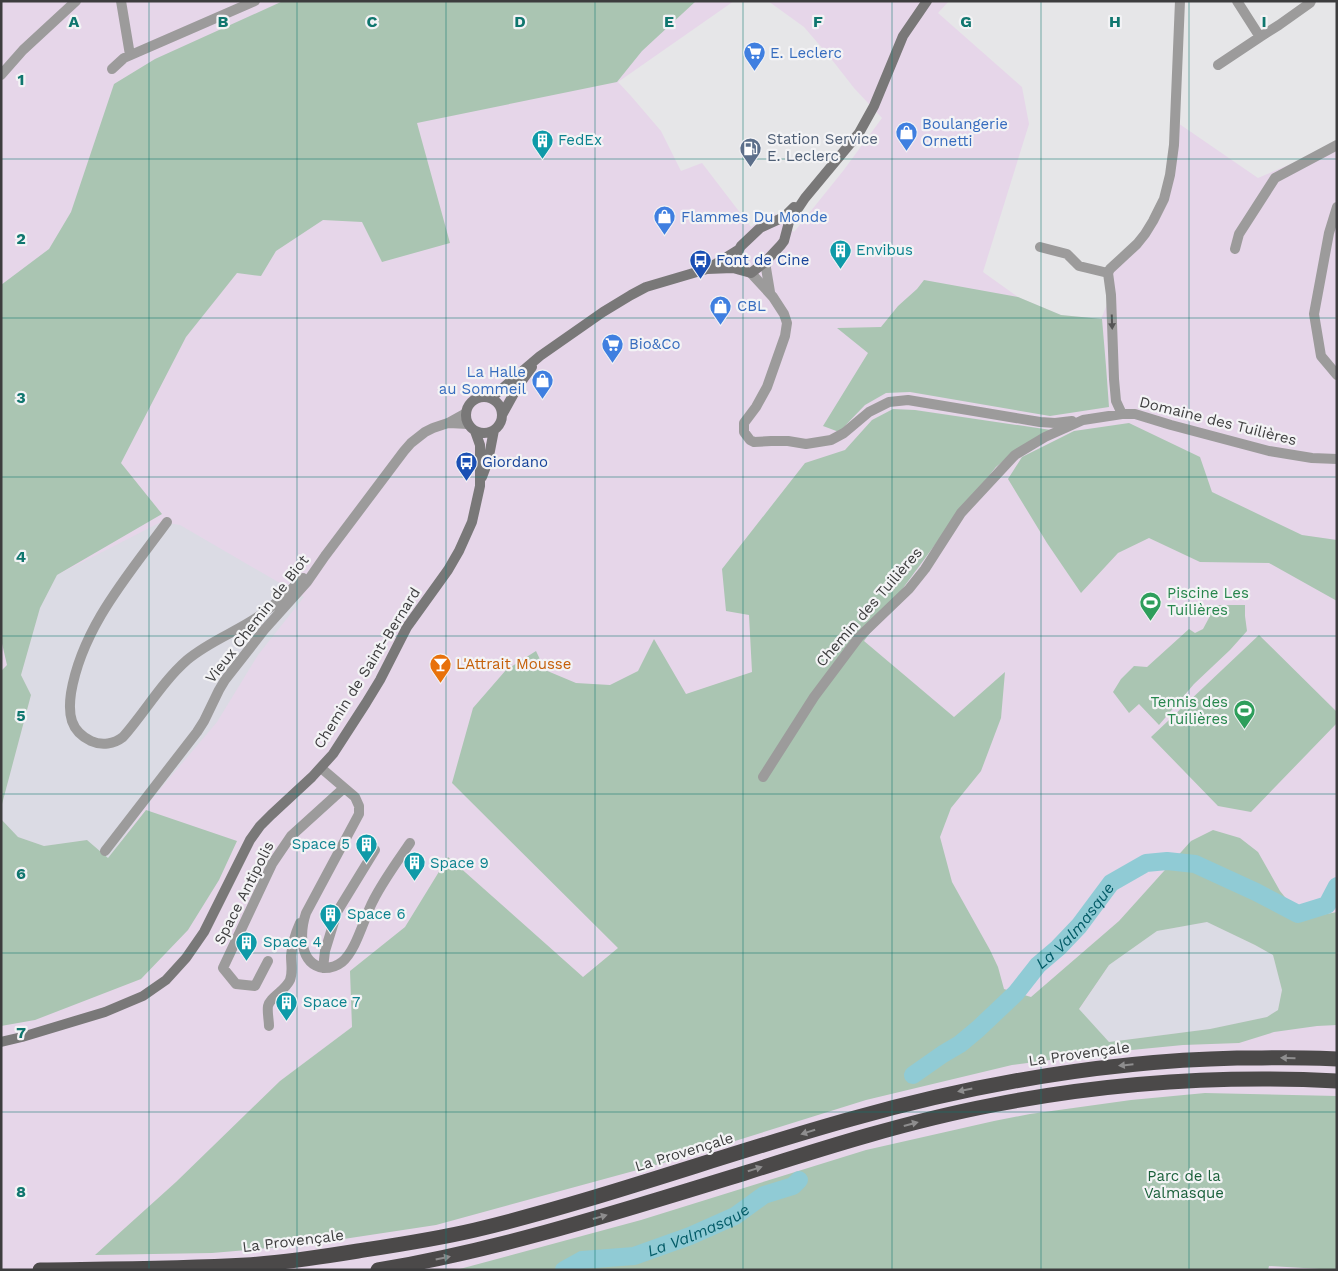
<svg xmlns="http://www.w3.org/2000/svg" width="1338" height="1271" font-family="'Work Sans',sans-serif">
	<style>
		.commercial { fill: #e6d6e9 }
		.built { fill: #dbdbe4 }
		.green { fill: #aac5b2; fill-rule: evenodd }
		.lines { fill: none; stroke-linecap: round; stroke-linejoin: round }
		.river { stroke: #90cbd5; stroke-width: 18 }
		.minor { stroke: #9c9b9b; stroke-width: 10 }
		.secondary { stroke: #797878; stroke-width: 10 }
		.motorway { stroke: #4b4949; stroke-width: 15 }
		.oneway { fill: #555455 }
		.oneway2 { fill: #8e8d8e }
		.grid { fill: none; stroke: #0f766e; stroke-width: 1; stroke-opacity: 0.55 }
		.labels { text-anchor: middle; stroke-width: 4.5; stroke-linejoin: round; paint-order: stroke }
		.shop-label { font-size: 15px; fill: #366cbe; stroke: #f3f3f5; text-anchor: start }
		.service-label { font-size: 15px; fill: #4e5e75; stroke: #f3f3f5; text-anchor: start }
		.culture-label { font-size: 15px; fill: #0d838f; stroke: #f3f3f5; text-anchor: start }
		.transit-label { font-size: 15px; fill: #164399; stroke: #f3f3f5; text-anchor: start }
		.street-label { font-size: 15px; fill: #3d3d3e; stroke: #f3f3f5 }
		.leisure-label { font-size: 15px; fill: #27864d; stroke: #f3f3f5; text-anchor: start }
		.food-label { font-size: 15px; fill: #c56008; stroke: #f3f3f5; text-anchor: start }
		.park-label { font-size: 15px; fill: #195f39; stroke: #f3f3f5 }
		.water-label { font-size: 16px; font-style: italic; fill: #035b67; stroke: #f3f3f5 }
		.grid-label { font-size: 16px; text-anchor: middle; font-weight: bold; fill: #0f766e; stroke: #f3f3f5; stroke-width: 4.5; stroke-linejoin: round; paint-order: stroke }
	</style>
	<rect width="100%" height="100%" fill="#e6e6e8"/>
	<path class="commercial" d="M1,1h733l-116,81 13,14 30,35 20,40 21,-8 49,64 22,-15 21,20 49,-61 39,-53 -28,-30 -25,-32 -25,-29 -36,-26h181l-11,12 84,74 7,37 -46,148 35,25 43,18 40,4 10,-24 -3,-22 10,-10 46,-64 11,-78 83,57 79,-34v1126h-1336z"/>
	<path class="built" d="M161,522l19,3 124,72 -46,58 -41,67 -72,85 -37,52 -21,-19 -43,6 -26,-9 -17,-18v-11l30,-113 -10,-20 19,-67 17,-33z
		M1207,922l48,23 18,10 9,35 -4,20 -11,7 -57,12 -101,13 -30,-32 30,-45 48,-34z"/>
	<path class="green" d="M283,1h413l-54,50 -25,31 -200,41 33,120 -68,19 -20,-40 -39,-2 -47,31 -15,25 -24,-3 -51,64 -65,126 41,51 -105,61 -17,33 -19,67 10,20 -30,113v-137l6,-6 -6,-26v-354l48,-36 22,-37 43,-128 41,-25z
		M924,280l94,17 43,18 41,4 4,47 3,41 -59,9 -140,-24 -24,1 -21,12 -26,27 -16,-6 45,-73 -31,-25 44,-1 17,-21 19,-17z
		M893,409l22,1 136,20 -31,17 -24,20 -45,56 -87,118 90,76 51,-45 -4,46 -20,53 -30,37 -11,29 12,45 38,68 8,17 6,22 27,8 88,-76 72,-80 22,-11 27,8 18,14 22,39 13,16 23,9 21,-4v113l-20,1 -43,6 -35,11 -56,2 -72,7 -99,13 -146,35 -192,60 -238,65 -132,20 -92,8 -117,2 81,-73 104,-101 72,-54 -2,-56 55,-44 43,-70 135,120 35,-29 -166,-165 21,-75 33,-38 30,-19 9,19 31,13 34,2 28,-14 16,-32 32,55 66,-22 -3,-57 -23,-4 -4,-42 83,-106 40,-13 27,-30zM1207,922l48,23 18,10 9,35 -4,20 -11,7 -57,12 -101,13 -30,-33 30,-44 48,-34z
		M1129,423l71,34 12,35 90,43 35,5v61l-68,-38 -69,-1 -51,-24 -31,15 -37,40 -34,-50 -39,-64 14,-22 52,-26z
		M1205,605h40v11l2,15 -17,19 -36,34 -35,41 -20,-21 -10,9 -16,-21 8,-13 13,-13 13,1 42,-38 6,4 8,-4 7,-13z
		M1259,635l78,77v11l-86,89 -33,-6 -67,-69z
		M146,810l91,31 -18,39 -31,50 -47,49 -106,41 -34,6v-207l17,18 26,9 43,-6 21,18z
		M1205,1093l132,3v174l-68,-4 -1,4h-812l185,-50 225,-70 128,-29 36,-7 101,-14z"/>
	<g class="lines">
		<g class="river">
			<path id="s1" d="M913,1075l30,-21 17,-10 18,-15 38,-36 22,-28 20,-17 21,-22 32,-43 35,-20 21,-2 28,3 61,28 42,22 29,-9 10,-19"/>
			<path id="s2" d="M564,1270l18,-10 52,-4 56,-20 45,-20 29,-21 29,-9 6,-6"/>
		</g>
		<path class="minor" d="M121,1l9,54
			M1237,1l23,36 19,-12 31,-22 1,-2
			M1218,65l42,-28
			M112,69l12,-11 131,-57
			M1,75l22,-25 53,-49
			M1337,207l-8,26 -15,81 7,42 16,19
			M1040,247l27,7 12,12 29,7
			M1235,249l4,-15 36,-56 62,-33
			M765,262l5,30
			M751,273l22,24 11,17 3,9 -2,13 -18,51 -11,20 -12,16v9l6,8 4,2 17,-1h17l18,3 25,-4 13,-7 25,-21 20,-10 19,-2 132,22 15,1 17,-2
			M1122,414l-6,-13 -2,-22 -3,-84 -3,-22 2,-4 27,-25 8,-10 8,-13 11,-22 6,-24 4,-30 6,-144
			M449,423l19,1
			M167,522c-38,52 -85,105 -96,171 -3,21 -1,38 20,48 11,5 23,3 32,-4 22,-25 39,-55 64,-77 20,-17 44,-26 66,-40 19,-12 35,-27 50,-42
			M321,768l34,29 4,9v8l-53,99c-6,18 -8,51 18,55 6,0 13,-2 18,-6 14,-11 22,-44 31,-61 10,-20 24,-39 37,-58
			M763,777l51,-80 45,-60 50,-48 16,-20 36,-56 54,-58 30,-18 38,-17 39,-6h13l36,11 98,26 43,7 25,1
			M105,851l92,-119 7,-11 15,-31 6,-10 39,-50 43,-48 18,-26 79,-105 7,-8 14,-11 8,-4 15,-5 18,-10
			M268,961l-13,25 -19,-2 -13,-16 49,-104 19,-28 53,-48
			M323,968l2,-17 12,-39 38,-62
			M269,1026c0,-6 -2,-14 -1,-20 2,-9 17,-15 22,-26 3,-8 1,-16 1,-24 1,-12 4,-22 9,-33"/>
		<path class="secondary" d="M709,268l29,-18
			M742,270l-5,-5 -1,-5v-5l5,-9 19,-18 24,-11 10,-10
			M466 415a18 18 0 1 1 36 0a18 18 0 1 1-36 0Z
			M491,398l49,-42 63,-44 28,-17 15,-8 61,-18 26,-1 18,5 14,-11 16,-17 3,-4 5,-19 16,-24 54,-65 15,-27 29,-70 24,-35
			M502,415l16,-29 14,-19
			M482,477l6,-16 6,-31
			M1,1042l21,-5 83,-25 38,-16 10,-7 13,-9 20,-22 18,-26 46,-92 10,-14 11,-11 41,-38 21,-23 33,-51 14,-23 27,-53 41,-57 11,-19 13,-29 8,-36v-41l-5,-14"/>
		<path class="motorway" d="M40,1270c68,-1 137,-1 206,-5 37,-2 75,-8 112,-14 39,-6 79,-12 117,-21 128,-31 250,-76 376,-111 128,-36 254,-58 386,-61 33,0 67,-1 100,1
			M378,1270c125,-21 246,-60 367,-97 82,-26 164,-52 248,-68 113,-22 229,-30 344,-24"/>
	</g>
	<defs><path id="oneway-solid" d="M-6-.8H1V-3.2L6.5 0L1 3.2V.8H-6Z" transform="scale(1.25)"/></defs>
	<use class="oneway" href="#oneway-solid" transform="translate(1112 322) rotate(88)"/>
	<g class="oneway2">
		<use href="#oneway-solid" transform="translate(1288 1058) rotate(-179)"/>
		<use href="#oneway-solid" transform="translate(1126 1065) rotate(174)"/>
		<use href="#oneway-solid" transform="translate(965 1090) rotate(168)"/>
		<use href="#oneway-solid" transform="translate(911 1124) rotate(-15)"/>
		<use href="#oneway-solid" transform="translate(808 1132) rotate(163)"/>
		<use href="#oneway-solid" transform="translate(755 1169) rotate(-17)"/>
		<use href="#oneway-solid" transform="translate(600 1217) rotate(-16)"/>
		<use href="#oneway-solid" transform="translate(443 1258) rotate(-12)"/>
	</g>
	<path class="grid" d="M149,1v1269M297,1v1269M446,1v1269M595,1v1269M743,1v1269M892,1v1269M1041,1v1269M1189,1v1269M1,159h1336M1,318h1336M1,477h1336M1,636h1336M1,794h1336M1,953h1336M1,1112h1336"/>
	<defs>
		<symbol id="supermarket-pin" viewBox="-11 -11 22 30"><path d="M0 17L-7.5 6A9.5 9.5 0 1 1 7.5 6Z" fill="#3f7fe0" stroke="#f3f3f5"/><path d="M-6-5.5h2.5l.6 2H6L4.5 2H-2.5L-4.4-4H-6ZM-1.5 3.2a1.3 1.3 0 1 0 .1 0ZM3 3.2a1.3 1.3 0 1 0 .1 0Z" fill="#fff"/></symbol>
		<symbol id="shop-pin" viewBox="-11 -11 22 30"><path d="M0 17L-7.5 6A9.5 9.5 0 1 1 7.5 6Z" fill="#3f7fe0" stroke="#f3f3f5"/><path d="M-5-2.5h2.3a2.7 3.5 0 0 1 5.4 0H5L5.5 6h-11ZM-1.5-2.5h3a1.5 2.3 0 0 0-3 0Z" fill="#fff"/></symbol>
		<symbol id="building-pin" viewBox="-11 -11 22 30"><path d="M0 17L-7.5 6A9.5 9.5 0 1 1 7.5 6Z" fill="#0f9aa8" stroke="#f3f3f5"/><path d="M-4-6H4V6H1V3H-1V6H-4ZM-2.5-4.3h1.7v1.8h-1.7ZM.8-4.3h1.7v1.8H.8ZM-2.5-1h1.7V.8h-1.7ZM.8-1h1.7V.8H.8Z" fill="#fff"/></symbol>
		<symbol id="fuel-pin" viewBox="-11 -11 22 30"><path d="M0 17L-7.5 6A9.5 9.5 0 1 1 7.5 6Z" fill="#5c6f8a" stroke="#f3f3f5"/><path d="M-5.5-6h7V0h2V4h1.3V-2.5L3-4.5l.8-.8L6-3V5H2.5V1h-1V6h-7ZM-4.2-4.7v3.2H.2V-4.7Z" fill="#fff"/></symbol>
		<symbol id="bus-pin" viewBox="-11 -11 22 30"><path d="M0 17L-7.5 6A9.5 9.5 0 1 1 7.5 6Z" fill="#1a4fb4" stroke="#f3f3f5"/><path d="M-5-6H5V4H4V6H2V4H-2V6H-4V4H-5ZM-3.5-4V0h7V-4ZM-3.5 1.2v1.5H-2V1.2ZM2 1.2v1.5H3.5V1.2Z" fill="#fff"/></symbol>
		<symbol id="stadium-pin" viewBox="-11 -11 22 30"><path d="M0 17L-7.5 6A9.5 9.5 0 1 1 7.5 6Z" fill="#2e9e5b" stroke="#f3f3f5"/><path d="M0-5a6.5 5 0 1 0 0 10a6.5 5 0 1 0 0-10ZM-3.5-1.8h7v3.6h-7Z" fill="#fff"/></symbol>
		<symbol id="bar-pin" viewBox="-11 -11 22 30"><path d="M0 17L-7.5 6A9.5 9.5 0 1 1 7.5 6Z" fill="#e8710a" stroke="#f3f3f5"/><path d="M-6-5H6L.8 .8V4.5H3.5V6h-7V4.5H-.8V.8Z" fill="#fff"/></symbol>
	</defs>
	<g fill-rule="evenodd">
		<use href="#supermarket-pin" x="742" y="40" width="25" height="34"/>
		<use href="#shop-pin" x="894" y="120" width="25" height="34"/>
		<use href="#building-pin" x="530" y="128" width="25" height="34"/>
		<use href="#fuel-pin" x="738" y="136" width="25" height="34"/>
		<use href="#shop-pin" x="652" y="204" width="25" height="34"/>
		<use href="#building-pin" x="828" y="238" width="25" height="34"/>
		<use href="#bus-pin" x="688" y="248" width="25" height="34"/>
		<use href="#shop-pin" x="708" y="294" width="25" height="34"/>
		<use href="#supermarket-pin" x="600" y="332" width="25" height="34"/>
		<use href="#shop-pin" x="530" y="368" width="25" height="34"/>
		<use href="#bus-pin" x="454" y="450" width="25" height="34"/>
		<use href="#stadium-pin" x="1138" y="590" width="25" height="34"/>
		<use href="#bar-pin" x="428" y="652" width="25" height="34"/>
		<use href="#stadium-pin" x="1232" y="698" width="25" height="34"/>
		<use href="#building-pin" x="354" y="832" width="25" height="34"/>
		<use href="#building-pin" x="402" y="850" width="25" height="34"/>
		<use href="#building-pin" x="318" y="902" width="25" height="34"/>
		<use href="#building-pin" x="234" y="930" width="25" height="34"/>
		<use href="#building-pin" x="274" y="990" width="25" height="34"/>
	</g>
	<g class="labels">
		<g class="shop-label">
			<text x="770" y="58">E. Leclerc</text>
			<text x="922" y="129">Boulangerie<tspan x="922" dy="17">Ornetti</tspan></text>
			<text x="681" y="222">Flammes Du Monde</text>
			<text x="737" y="311">CBL</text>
			<text x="629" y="349">Bio&amp;Co</text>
			<text x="526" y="377" text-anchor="end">La Halle<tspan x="526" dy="17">au Sommeil</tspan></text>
		</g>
		<g class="service-label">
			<text x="767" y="144">Station Service<tspan x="767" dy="17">E. Leclerc</tspan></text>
		</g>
		<g class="culture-label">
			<text x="558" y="145">FedEx</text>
			<text x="856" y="255">Envibus</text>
			<text x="350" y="849" text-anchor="end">Space 5</text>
			<text x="430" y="868">Space 9</text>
			<text x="347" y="919">Space 6</text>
			<text x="263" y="947">Space 4</text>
			<text x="303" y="1007">Space 7</text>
		</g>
		<g class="transit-label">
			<text x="716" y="265">Font de Cine</text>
			<text x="482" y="467">Giordano</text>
		</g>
		<g class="street-label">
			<text transform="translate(1218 421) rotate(14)" y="5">Domaine des Tuilières</text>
			<text transform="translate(869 607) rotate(-49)" y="5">Chemin des Tuilières</text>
			<text transform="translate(257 619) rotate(-52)" y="5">Vieux Chemin de Biot</text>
			<text transform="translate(367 668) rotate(-58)" y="5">Chemin de Saint-Bernard</text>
			<text transform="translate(244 893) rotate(-63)" y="5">Space Antipolis</text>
			<text transform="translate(1079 1054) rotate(-8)" y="5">La Provençale</text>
			<text transform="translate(684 1152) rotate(-17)" y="5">La Provençale</text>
			<text transform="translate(293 1241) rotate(-7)" y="5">La Provençale</text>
		</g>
		<g class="leisure-label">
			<text x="1167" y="598">Piscine Les<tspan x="1167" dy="17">Tuilières</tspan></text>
			<text x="1228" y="707" text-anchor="end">Tennis des<tspan x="1228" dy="17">Tuilières</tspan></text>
		</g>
		<g class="food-label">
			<text x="456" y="669">L'Attrait Mousse</text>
		</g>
		<g class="park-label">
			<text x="1184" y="1181">Parc de la<tspan x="1184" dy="17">Valmasque</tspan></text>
		</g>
		<g class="water-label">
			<text dy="6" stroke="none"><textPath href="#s1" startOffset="222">La Valmasque</textPath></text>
			<text dy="6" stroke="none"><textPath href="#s2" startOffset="142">La Valmasque</textPath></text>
		</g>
	</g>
	<g class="grid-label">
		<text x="74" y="27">A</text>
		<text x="223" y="27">B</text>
		<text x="372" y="27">C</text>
		<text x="520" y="27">D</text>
		<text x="669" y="27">E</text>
		<text x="818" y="27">F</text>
		<text x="966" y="27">G</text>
		<text x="1115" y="27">H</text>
		<text x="1264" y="27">I</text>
		<text x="21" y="85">1</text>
		<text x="21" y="244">2</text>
		<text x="21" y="403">3</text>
		<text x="21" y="562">4</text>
		<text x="21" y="721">5</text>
		<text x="21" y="879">6</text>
		<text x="21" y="1038">7</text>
		<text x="21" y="1197">8</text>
	</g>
	<rect width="1338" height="1271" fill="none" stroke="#3d3d3e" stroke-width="5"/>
</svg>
